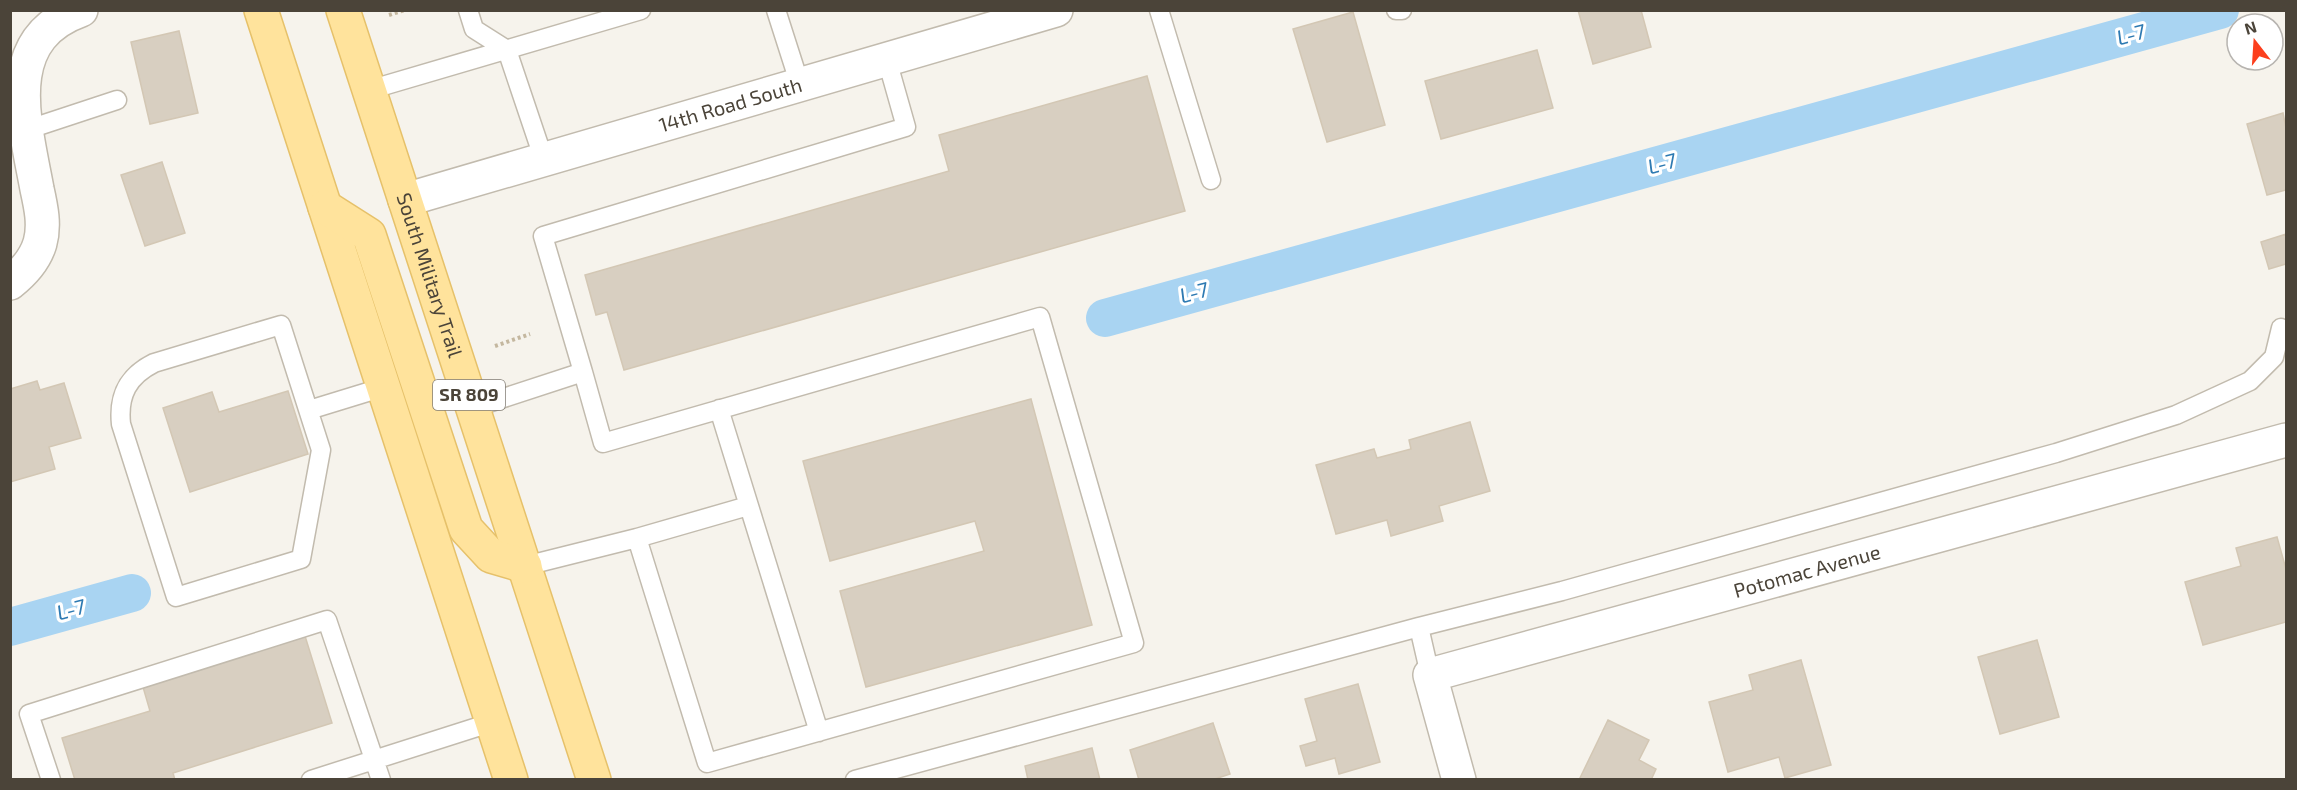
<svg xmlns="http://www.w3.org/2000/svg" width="2297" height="790" font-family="'Exo 2',sans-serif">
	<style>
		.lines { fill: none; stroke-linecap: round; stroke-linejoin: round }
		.canal { stroke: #a9d4f2; stroke-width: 38 }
		.building { fill: #d8cfc1; stroke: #d3c7b4; stroke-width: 1.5 }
		.service-casing { stroke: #c2bbae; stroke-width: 21 }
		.minor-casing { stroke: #c2bbae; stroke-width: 36 }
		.primary-casing { stroke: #e6c16a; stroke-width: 36 }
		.path { stroke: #c4b79f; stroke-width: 4; stroke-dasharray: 3 3; stroke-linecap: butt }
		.service { stroke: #fff; stroke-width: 18 }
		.minor { stroke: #fff; stroke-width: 33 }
		.primary { stroke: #ffe39c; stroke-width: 33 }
		.labels { text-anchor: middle; stroke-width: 6; stroke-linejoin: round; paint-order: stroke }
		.shield { fill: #fff; stroke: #817c74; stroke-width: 1.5 }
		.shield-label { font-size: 18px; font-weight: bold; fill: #4b4439 }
		.street-label { font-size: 20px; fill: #4b4439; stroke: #fff }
		.water-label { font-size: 21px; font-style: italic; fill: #2e7ab2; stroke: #fff }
	</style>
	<rect width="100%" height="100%" fill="#f6f3ec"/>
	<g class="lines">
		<path class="canal" d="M1105,318l1115,-308
			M10,627l122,-34"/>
	</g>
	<path class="building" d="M1578,10h63l10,37 -58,17z
		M1353,12l32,113 -58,17 -34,-113z
		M179,31l19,82 -48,11 -19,-82z
		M1537,50l16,58 -112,31 -16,-58z
		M1147,76l38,135 -561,159 -17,-58 -11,3 -11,-40 364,-104 -10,-36z
		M2283,113l3,15v62l-19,5 -20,-71z
		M162,162l23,71 -40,13 -24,-71z
		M2286,234v30l-17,5 -8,-27z
		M37,381l3,9 24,-7 17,55 -32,9 6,22 -45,13v-93z
		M288,391l20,63 -118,38 -27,-84 49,-16 7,20z
		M1031,399l61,226 -226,62 -26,-96 144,-40 -9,-30 -145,40 -27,-100z
		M1470,422l20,69 -51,15 4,15 -52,15 -4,-16 -51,14 -20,-69 58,-16 3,9 34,-9 -2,-9z
		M2277,537l9,32v53l-83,23 -18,-63 56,-16 -5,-18z
		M305,636l27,87 -159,50 2,7h-100l-13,-42 88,-27 -7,-24z
		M2037,640l22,77 -59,17 -22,-77z
		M1801,660l30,105 -46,13 -6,-21 -51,15 -19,-70 44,-12 -4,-15z
		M1358,684l22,78 -41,12 -4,-16 -29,8 -6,-20 17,-5 -12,-42z
		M1608,720l41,20 -10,20 17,9 -5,11h-72z
		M1213,723l17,51 -18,6h-73l-9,-30z
		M1092,748l8,32h-72l-3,-14z"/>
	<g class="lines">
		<defs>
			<path id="service" d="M468,10l6,19 33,21 37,110
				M776,10l24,75
				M1159,10l52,170
				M1396,10h6
				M369,90l272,-80
				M26,130l91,-30
				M281,325l40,125 -20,109 -125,38 -55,-173c-3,-29 7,-48 33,-61z
				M473,408l110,-36 -40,-136 363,-109 -19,-67
				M719,409l100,323
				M309,410l75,-23
				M637,538l111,-32
				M525,566l112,-28 70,225 427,-120 -94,-326 -437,126 -20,-71
				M1419,627l143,-36 494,-138 120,-38 74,-34 24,-24 7,-29
				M51,780l-22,-66 298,-94 54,160
				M311,780l182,-58
				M855,780l564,-153 11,48"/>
			<g id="minor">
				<path id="s1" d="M405,200l651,-190"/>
				<path d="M10,283c14,-11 25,-23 30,-40 5,-18 1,-36 -3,-54 -13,-70 -37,-150 44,-179"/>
				<path id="s2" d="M1459,780l-29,-105 856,-235"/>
			</g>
			<g id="primary">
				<path d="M261,10l250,770"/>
				<path id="s3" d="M343,10l251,770"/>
				<path d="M325,207l44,28 97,294 25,27 34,10"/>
			</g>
		</defs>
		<use href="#service" class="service-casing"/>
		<use href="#minor" class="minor-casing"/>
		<use href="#primary" class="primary-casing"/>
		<path class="path" d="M389,15l16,-5
			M495,346l35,-12"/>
		<use href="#service" class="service"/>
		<use href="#minor" class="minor"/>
		<use href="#primary" class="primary"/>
	</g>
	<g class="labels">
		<rect class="shield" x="433" y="380" width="72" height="30" rx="4.5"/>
		<g class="shield-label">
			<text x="469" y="401">SR 809</text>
		</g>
		<g class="street-label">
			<text dy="7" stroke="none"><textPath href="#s1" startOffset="339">14th Road South</textPath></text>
			<text dy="7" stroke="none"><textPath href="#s3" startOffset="279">South Military Trail</textPath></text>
			<text dy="7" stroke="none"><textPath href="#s2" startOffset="500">Potomac Avenue</textPath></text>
		</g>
		<g class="water-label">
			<text transform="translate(2131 35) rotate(-15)" y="7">L-7</text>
			<text transform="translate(1662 164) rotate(-15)" y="7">L-7</text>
			<text transform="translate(1194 293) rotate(-15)" y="7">L-7</text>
			<text transform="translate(71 610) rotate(-15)" y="7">L-7</text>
		</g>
	</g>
	<rect width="2297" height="790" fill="none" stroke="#4b4439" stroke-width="24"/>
	<g transform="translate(2255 42) rotate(343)"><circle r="28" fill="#ffffff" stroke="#b7b4b0" stroke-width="1.5"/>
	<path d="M0-4.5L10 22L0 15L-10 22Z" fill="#fc3f1d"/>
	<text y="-9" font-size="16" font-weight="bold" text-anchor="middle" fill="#4b4439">N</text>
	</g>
</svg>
